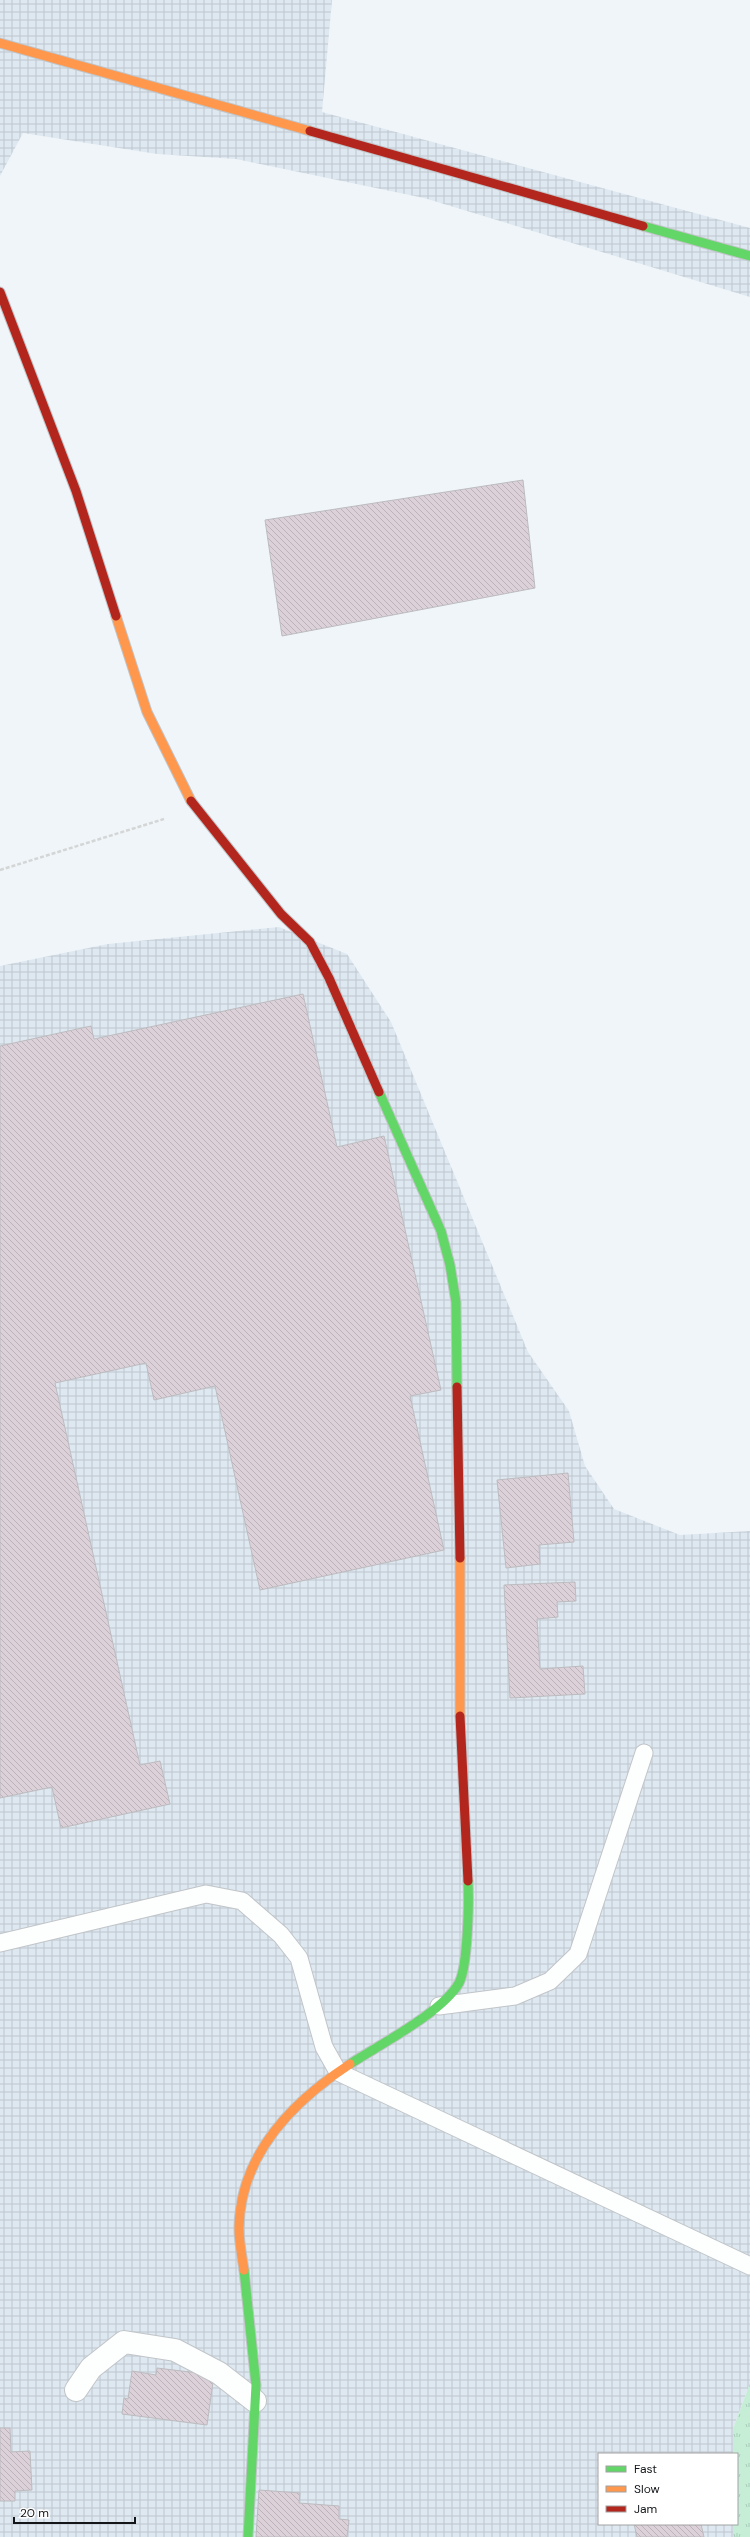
<svg xmlns="http://www.w3.org/2000/svg" width="750" height="2537" font-family="'DM Sans',sans-serif">
	<style>
		.industrial { fill: url(#industrial-grid) }
		.grass { fill: url(#grass-tufts) }
		.building { fill: url(#building-back-hatch); stroke: #bcbcbf }
		.lines { fill: none; stroke-linecap: round; stroke-linejoin: round }
		.lane-casing { stroke: #c1c5c8; stroke-width: 19 }
		.street-casing { stroke: #c1c5c8; stroke-width: 24 }
		.fast-casing { stroke: #c1c5c8; stroke-width: 11 }
		.slow-casing { stroke: #c1c5c8; stroke-width: 11 }
		.jam-casing { stroke: #c1c5c8; stroke-width: 11 }
		.path { stroke: #d4d6d6; stroke-width: 2.5; stroke-dasharray: 4 2; stroke-linecap: butt }
		.lane { stroke: #fdfefe; stroke-width: 17 }
		.street { stroke: #fdfefe; stroke-width: 22 }
		.fast { stroke: #63d668; stroke-width: 9 }
		.slow { stroke: #ff974d; stroke-width: 9 }
		.jam { stroke: #b3261e; stroke-width: 9 }
	</style>
	<defs>
		<pattern id="industrial-grid" width="8" height="8" patternUnits="userSpaceOnUse"><rect width="8" height="8" fill="#dee8f1"/><path d="M0 4h8M4 0v8" fill="none" stroke="#bec6ce"/></pattern>
		<pattern id="grass-tufts" width="24" height="20" patternUnits="userSpaceOnUse"><rect width="24" height="20" fill="#c6eed7"/><path d="M3 7l-1-3M5 7V3M7 7l1-3M15 17l-1-3M17 17v-4M19 17l1-3" fill="none" stroke="#a9cbb8"/></pattern>
		<pattern id="building-back-hatch" width="6" height="6" patternUnits="userSpaceOnUse"><rect width="6" height="6" fill="#dcd0d9"/><path d="M-1 5l2 2M0 0l6 6M5-1l2 2" fill="none" stroke="#bcb2ba"/></pattern>
	</defs>
	<rect width="100%" height="100%" fill="#f0f5f9"/>
	<path class="industrial" d="M0,0h332l-10,112 428,116v69l-326,-99 -188,-39 -79,-5 -134,-21 -23,43z
		M279,927l68,27 44,68 137,330 41,59 16,55 29,43 66,26 70,-4v852l-17,46v25h-134v70h134v13h-733v-1571l108,-22z"/>
	<path class="grass" d="M750,2383v154h-17v-13h4v-70h-4v-25z"/>
	<path class="building" d="M523,480l12,108 -253,48 -17,-116z
		M303,994l34,153 47,-11 57,254 -31,6 34,154 -184,40 -45,-204 -61,14 -8,-37 -91,20 85,382 20,-4 10,43 -109,24 -9,-41 -52,11v-752l91,-20 3,13z
		M568,1473l6,69 -35,3 1,19 -34,4 -9,-88z
		M575,1582l1,19 -19,1 1,15 -21,2 3,50 43,-3 2,28 -75,4 -6,-113z
		M157,2368l57,7 -7,50 -85,-11 2,-16 4,1 4,-28 24,4z
		M0,2428h10l1,24 19,-1 2,39 -17,1v10h-15z
		M259,2490l41,3 -1,10 40,3v13l10,1 -2,17h-91z
		M634,2524h67l3,13h-67z"/>
	<g class="lines">
		<defs>
			<path id="lane" d="M0,1943l206,-49 36,7 39,34 18,23 25,89 14,25 412,194
				M439,2006l76,-10 35,-15 28,-27 66,-201"/>
			<path id="street" d="M76,2390l15,-22 33,-26 51,8 44,23 36,28"/>
			<path id="fast" d="M643,226l107,30
				M379,1092l62,139 9,34 6,37 1,85
				M350,2064c29,-19 93,-52 109,-81 9,-17 10,-82 9,-102
				M244,2270l12,115 -8,152"/>
			<path id="slow" d="M0,43l310,88
				M116,616l31,96 44,89
				M460,1558v158
				M244,2270c-2,-13 -5,-28 -5,-42 1,-73 53,-126 111,-164"/>
			<path id="jam" d="M310,131l333,95
				M0,292l76,199 40,125
				M191,801l90,113 29,28 19,36 50,114
				M457,1387l3,171
				M460,1716l8,165"/>
		</defs>
		<use href="#lane" class="lane-casing"/>
		<use href="#street" class="street-casing"/>
		<use href="#fast" class="fast-casing"/>
		<use href="#slow" class="slow-casing"/>
		<use href="#jam" class="jam-casing"/>
		<path class="path" d="M0,870l164,-51"/>
		<use href="#lane" class="lane"/>
		<use href="#street" class="street"/>
		<use href="#fast" class="fast"/>
		<use href="#slow" class="slow"/>
		<use href="#jam" class="jam"/>
	</g>
	<rect x="598" y="2453" width="140" height="72" fill="#ffffff" stroke="#a1a2a3"/>
	<rect x="606" y="2466" width="20" height="6" fill="#63d668" stroke="#a1a2a3"/>
	<text x="634" y="2473" font-size="12" fill="#131619">Fast</text>
	<rect x="606" y="2486" width="20" height="6" fill="#ff974d" stroke="#a1a2a3"/>
	<text x="634" y="2493" font-size="12" fill="#131619">Slow</text>
	<rect x="606" y="2506" width="20" height="6" fill="#b3261e" stroke="#a1a2a3"/>
	<text x="634" y="2513" font-size="12" fill="#131619">Jam</text>
	<path d="M14 2517v6h121v-6" fill="none" stroke="#131619" stroke-width="2"/>
	<text x="20" y="2517" font-size="12" fill="#131619" stroke="#ffffff" stroke-width="3" paint-order="stroke">20 m</text>
</svg>
